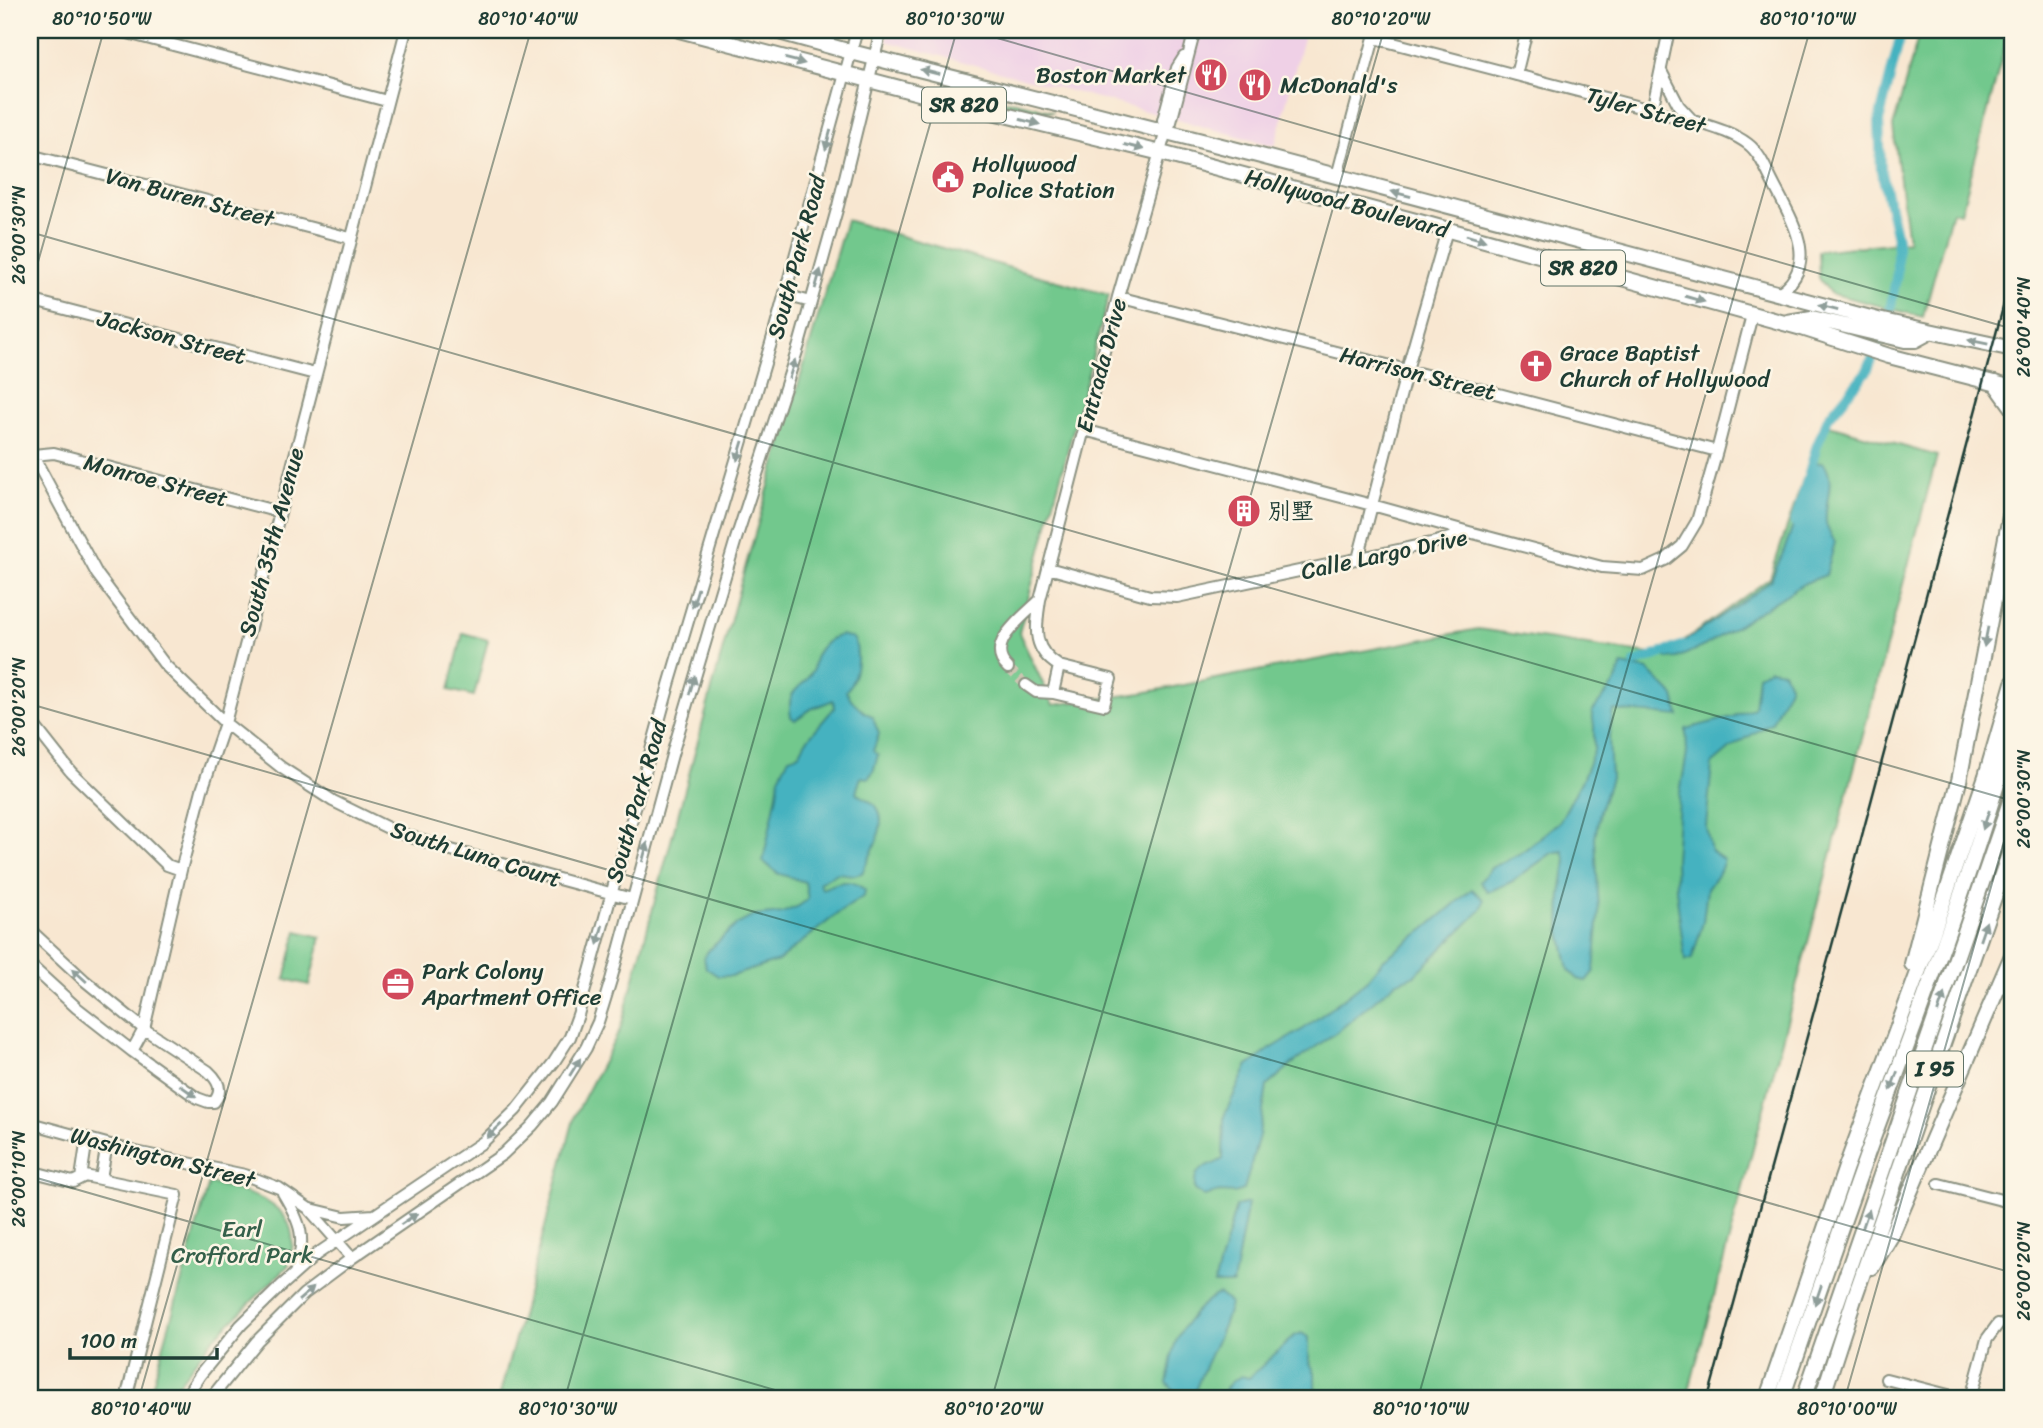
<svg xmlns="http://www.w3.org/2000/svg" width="2043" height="1428" font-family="Sriracha,'LXGW WenKai TC',sans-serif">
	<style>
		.built { fill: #efd0e6 }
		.green { fill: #72c88d; stroke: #488260; stroke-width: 2 }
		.water { fill: #44b2c0; stroke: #32787a; stroke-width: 2 }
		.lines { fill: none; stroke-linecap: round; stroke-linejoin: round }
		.canal { stroke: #44b2c0; stroke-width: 10 }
		.minor-tunnel { stroke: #cdc5b2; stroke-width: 10; stroke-dasharray: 10 5; stroke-linecap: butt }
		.minor-casing { stroke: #8c9282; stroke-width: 14 }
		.highway-casing { stroke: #8c9282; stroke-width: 18 }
		.minor { stroke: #fff; stroke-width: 10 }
		.highway { stroke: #fff; stroke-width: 14 }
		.rail { stroke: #1f3d34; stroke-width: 2.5 }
		.oneway { fill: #8f9e9a }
		.ticks { fill: none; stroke: #1f3d34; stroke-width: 2; stroke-opacity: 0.45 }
		.labels { text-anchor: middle; stroke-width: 5; stroke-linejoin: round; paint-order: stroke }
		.shield { fill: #fcf5e5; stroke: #617469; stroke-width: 2 }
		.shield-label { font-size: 21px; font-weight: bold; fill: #1f3d34 }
		.poi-label { font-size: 23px; fill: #1f3d34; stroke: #fcf5e5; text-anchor: start }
		.street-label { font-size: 23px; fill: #1f3d34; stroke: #fcf5e5 }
		.park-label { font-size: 23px; fill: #34604a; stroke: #fcf5e5 }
		.neatline { fill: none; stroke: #1f3d34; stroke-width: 2.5 }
		.ticks-label { font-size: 18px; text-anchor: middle; fill: #1f3d34 }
	</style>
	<rect width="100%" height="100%" fill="#fcf5e5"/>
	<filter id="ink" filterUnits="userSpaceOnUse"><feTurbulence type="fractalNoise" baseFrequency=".0143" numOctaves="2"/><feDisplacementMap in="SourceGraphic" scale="14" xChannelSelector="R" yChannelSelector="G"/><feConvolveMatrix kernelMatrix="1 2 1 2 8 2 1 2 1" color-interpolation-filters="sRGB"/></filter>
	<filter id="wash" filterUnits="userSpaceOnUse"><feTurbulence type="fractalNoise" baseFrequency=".00686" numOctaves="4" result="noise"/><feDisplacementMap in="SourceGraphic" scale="28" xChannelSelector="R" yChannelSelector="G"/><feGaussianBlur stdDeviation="1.57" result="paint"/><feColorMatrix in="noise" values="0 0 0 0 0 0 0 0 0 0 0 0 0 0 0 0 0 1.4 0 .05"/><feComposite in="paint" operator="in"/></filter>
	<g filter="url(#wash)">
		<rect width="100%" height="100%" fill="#f8e7d1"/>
		<path class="built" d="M890,30h415l-30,116 -389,-105z"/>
		<path class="green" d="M1920,30h89l-48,183 -9,-2 -29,106 -93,-24 -11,-15 -1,-27 90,-10 -15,-114z
			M970,99l46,3 37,10 -38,-1z
			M846,220l175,51 88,24 -90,338 34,72 89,-12 336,-64 185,27 107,-78 52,-155 115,33 -250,942h-1188l76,-283 45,-85 119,-441z
			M463,633l25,7 -14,56 -25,-6z
			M297,931l24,6 -12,48 -24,-6z
			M209,1183c45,11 100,22 79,83l-75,73 -46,59h-18z"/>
		<path class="water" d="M1823,462c14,20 1,38 3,60 0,7 6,14 9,20l-9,33 -21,8 -101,63 -27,12 -9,1 -2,-2 1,-4 92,-63 12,-10 14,-32 30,-85z
			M841,635l13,4c6,16 3,40 -8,52 5,10 15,21 26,25l7,18 -6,17 5,4 -5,17 -5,6 -7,-1 -5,15c6,7 17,8 22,17 10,17 -9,48 -16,64l-8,2 -17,-2 -18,10 3,6c17,-7 28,-12 43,1l-1,6 -27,18 -59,47 -46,15h-14l-12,-8 -2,-10 4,-7 27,-25 18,-10 29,-3 17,-7 9,-7 -3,-17 -28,-9 -14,-12 14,-67 2,-17 10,-20 10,-3 7,-13 29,-34 -2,-7 -22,9 -16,11 -4,-3c-5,-30 8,-24 20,-44 5,-6 1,-3 3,-11 3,-13 14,-24 27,-27z
			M1622,665l26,5 26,26 5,20 -66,-6 -4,27 2,41 -11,33 -5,27 4,74 -5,59 -8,10 -8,-2 -9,-9 -9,-42 1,-34 5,-33 -3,-10 -11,2 -41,29 -23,10 -8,-10 11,-14 30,-15 39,-32 23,-43 11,-28v-24l-2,-14 24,-31z
			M1770,669l13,2 7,14 -18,37 -40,25 -20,17 -6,63 5,24 13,9 -4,11 -13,18 -4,33 -11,37 -7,2 -9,-71 -1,-30 4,-61 8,-46 -1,-24 46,-12 22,-9 4,-33z
			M1472,889l12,11 -3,10 -66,65 -20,8 -53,45 -50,36 -25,22 -8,49 -15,55 -10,3 -14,-1 -16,4 -9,-6c-2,-27 12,-20 28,-31l1,-43 23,-49 22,-17 36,-22 61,-47 17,-21 42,-31z
			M1248,1203l-15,81h-19l22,-78z
			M1219,1294l11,9c-7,33 -28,62 -37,95h-19l1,-6 -8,-9c3,-13 4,-27 8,-39 5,-16 28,-45 44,-50z
			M1301,1333l8,4v24l6,12v15l10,10h-105l10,-15 11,-7 8,2 45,-42z"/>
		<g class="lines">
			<path class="canal" d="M1795,523l21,-75 12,-30 39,-47 21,-50 9,-48v-35l-16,-69 -2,-48 23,-91
				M1635,663l49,-18"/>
		</g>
	</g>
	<g filter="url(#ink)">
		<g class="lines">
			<path class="minor-tunnel" d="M1008,668l18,17"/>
			<defs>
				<path id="minor" d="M116,30l271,71
					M1374,38l319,83c19,6 39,11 55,23 12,9 19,28 26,41 18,35 48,81 3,109
					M1661,71l18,35 14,15
					M1516,75l11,-45
					M1652,111l17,-81
					M1166,131l-3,-11 14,-52 7,-11
					M30,155l320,83
					M1337,176l39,-146
					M785,295l26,7
					M1118,297l289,73 310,81
					M30,300l285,74
					M1084,430l288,75 97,27
					M30,450l67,124 68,91 60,58 57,45 51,33 61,30 50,17 188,51
					M30,457l3,-2 21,-2 225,59
					M1358,559l49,-189 40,-140
					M1048,568l102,28 27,1 259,-55 33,-10 133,35 41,3 22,-10 17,-14 15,-25 20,-70 35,-136
					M1059,666c-28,-17 -23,-38 -19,-66l78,-303 48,-166 5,-9 24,-92
					M1008,668c-25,-23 15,-51 32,-68
					M1026,685l10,7 17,1 51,12 7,-26 -52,-13 -6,27
					M30,720l41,52 96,93 14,5
					M30,930l54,50 60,49 64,42c10,9 16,19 6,31h-6l-11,-4 -65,-47 -55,-43 -47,-43
					M132,1051l12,-22 37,-159 21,-80 23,-67 181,-693
					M30,1123l106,29 109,23 34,13 29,20 44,50
					M30,1171l43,11 12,-6 92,19 -49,196
					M81,1178l6,-40
					M101,1178l6,-34
					M1939,1184l74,19
					M283,1193c18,30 24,45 12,80
					M311,1209l33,8 30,-2
					M1886,1379l74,19
					M185,1398l15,-23 41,-50 40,-39 36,-32 166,-112 33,-32 38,-48 16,-25 8,-22 91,-330 105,-352 83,-303
					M211,1398l46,-57 47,-47 48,-36 151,-104 29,-28 20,-24 34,-54 12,-26 13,-42 62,-229 63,-212 63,-194 39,-139 43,-176
					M1971,1398l16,-59 11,-15"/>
				<path id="highway" d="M679,30l289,76 193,47 266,71 375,104 87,28 124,32
					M772,30l79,22 406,103 621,165 135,29
					M1788,322l24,-4 93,22h10l13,-7
					M1995,383l18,25
					M1912,964l47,-183 54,-280
					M1872,1267l19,-31 122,-283
					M1767,1398l79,-231 87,-235 53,-156 27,-93
					M1782,1398c30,-87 60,-174 91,-260 50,-135 100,-269 140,-407
					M1804,1398l209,-605
					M1822,1398l33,-102 158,-453"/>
			</defs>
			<use href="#minor" class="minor-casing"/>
			<use href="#highway" class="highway-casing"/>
			<use href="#minor" class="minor"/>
			<use href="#highway" class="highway"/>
			<path class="rail" d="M1708,1398l152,-555 153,-573"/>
		</g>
		<defs><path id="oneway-solid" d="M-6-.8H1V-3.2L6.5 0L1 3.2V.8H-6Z" transform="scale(1.75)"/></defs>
		<g class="oneway">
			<use href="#oneway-solid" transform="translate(795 61) rotate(15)"/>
			<use href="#oneway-solid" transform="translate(930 72) rotate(-166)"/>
			<use href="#oneway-solid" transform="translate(1030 122) rotate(14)"/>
			<use href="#oneway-solid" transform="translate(828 140) rotate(105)"/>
			<use href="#oneway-solid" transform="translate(1134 147) rotate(14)"/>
			<use href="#oneway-solid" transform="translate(1401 194) rotate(-165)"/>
			<use href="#oneway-solid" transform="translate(1476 238) rotate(16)"/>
			<use href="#oneway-solid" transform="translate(818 279) rotate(-74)"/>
			<use href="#oneway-solid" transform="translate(1695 299) rotate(16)"/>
			<use href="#oneway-solid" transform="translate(1828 307) rotate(-166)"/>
			<use href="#oneway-solid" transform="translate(1978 342) rotate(-169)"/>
			<use href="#oneway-solid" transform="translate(792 369) rotate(-72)"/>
			<use href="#oneway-solid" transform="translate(740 451) rotate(107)"/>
			<use href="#oneway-solid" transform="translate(695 598) rotate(107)"/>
			<use href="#oneway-solid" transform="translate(1986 637) rotate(101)"/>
			<use href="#oneway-solid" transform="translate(692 685) rotate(-74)"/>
			<use href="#oneway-solid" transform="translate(1986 820) rotate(109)"/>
			<use href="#oneway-solid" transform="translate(645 852) rotate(-75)"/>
			<use href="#oneway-solid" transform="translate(1983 931) rotate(-71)"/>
			<use href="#oneway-solid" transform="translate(600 935) rotate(105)"/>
			<use href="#oneway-solid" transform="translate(79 975) rotate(-138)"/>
			<use href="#oneway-solid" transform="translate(1941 1003) rotate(-71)"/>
			<use href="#oneway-solid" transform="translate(575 1067) rotate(-58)"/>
			<use href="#oneway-solid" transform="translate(1894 1081) rotate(110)"/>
			<use href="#oneway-solid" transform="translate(188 1091) rotate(35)"/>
			<use href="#oneway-solid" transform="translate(494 1131) rotate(136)"/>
			<use href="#oneway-solid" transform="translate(1866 1218) rotate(-71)"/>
			<use href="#oneway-solid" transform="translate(409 1219) rotate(-34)"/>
			<use href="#oneway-solid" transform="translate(306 1294) rotate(-41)"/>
			<use href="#oneway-solid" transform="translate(1818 1295) rotate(109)"/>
		</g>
	</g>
	<path class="ticks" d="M969,30l1044,299M30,232l1983,569M30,290l74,-260M30,704l1983,569M30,1176l773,222M139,1398l392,-1368M565,1398l392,-1368M992,1398l392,-1368M1418,1398l392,-1368M1845,1398l168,-588"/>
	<defs>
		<symbol id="restaurant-disc" viewBox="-11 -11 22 22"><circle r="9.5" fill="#d1495b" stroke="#fcf5e5"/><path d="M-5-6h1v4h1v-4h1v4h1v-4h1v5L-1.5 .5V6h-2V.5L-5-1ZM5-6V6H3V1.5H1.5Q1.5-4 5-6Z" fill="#fff"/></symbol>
		<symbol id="civic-disc" viewBox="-11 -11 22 22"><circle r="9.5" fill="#d1495b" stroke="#fcf5e5"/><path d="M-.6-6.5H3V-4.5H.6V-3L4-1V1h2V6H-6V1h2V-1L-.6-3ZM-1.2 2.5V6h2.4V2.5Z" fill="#fff"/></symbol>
		<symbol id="church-disc" viewBox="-11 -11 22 22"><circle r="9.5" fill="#d1495b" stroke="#fcf5e5"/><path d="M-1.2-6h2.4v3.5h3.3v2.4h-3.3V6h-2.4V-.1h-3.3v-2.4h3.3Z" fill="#fff"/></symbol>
		<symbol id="building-disc" viewBox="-11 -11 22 22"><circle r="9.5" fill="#d1495b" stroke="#fcf5e5"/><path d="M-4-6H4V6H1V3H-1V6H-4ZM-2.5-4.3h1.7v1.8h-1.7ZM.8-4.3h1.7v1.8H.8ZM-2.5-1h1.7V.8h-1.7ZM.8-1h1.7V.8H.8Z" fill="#fff"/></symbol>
		<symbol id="office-disc" viewBox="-11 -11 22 22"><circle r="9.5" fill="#d1495b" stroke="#fcf5e5"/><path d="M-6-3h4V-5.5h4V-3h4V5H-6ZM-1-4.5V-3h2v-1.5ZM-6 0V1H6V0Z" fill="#fff"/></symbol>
	</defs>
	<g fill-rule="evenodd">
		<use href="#restaurant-disc" x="1192" y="56" width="38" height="38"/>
		<use href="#restaurant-disc" x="1236" y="66" width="38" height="38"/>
		<use href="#civic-disc" x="929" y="158" width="38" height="38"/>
		<use href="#church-disc" x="1517" y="347" width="38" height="38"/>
		<use href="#building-disc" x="1225" y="492" width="38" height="38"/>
		<use href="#office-disc" x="379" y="965" width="38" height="38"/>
	</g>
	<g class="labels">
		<g class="shield">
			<rect x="922" y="87.5" width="84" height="35" rx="5"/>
			<rect x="1541" y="250.5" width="84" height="35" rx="5"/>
			<rect x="1907" y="1051.5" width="56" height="35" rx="5"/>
		</g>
		<g class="shield-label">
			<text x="964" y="112">SR 820</text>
			<text x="1583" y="275">SR 820</text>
			<text x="1935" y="1076">I 95</text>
		</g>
		<g class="poi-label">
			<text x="1186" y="83" text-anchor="end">Boston Market</text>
			<text x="1280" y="93">McDonald's</text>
			<text x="972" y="172">Hollywood<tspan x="972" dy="26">Police Station</tspan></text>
			<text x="1560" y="361">Grace Baptist<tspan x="1560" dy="26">Church of Hollywood</tspan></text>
			<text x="1268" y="519">别墅</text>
			<text x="422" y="979">Park Colony<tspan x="422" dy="26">Apartment Office</tspan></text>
		</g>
		<g class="street-label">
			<text transform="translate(1646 110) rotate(15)" y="8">Tyler Street</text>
			<text transform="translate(190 197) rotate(15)" y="8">Van Buren Street</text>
			<text transform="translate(1347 203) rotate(15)" y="8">Hollywood Boulevard</text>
			<text transform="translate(796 257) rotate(-75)" y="8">South Park Road</text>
			<text transform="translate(172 337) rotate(15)" y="8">Jackson Street</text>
			<text transform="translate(1101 365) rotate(-75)" y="8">Entrada Drive</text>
			<text transform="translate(1418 373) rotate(14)" y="8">Harrison Street</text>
			<text transform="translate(156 480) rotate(15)" y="8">Monroe Street</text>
			<text transform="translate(271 542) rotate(-75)" y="8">South 35th Avenue</text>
			<text transform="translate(1384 554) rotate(-12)" y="8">Calle Largo Drive</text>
			<text transform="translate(636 801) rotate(-74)" y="8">South Park Road</text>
			<text transform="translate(476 854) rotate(17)" y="8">South Luna Court</text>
			<text transform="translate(163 1157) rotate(14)" y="8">Washington Street</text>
		</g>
		<g class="park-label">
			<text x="242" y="1237">Earl<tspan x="242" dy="26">Crofford Park</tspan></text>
		</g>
	</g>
	<rect width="2043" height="1428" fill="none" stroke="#fcf5e5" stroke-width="77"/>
	<path d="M70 1348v10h147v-10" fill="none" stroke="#1f3d34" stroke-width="3.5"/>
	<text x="80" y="1348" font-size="21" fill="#1f3d34" stroke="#fcf5e5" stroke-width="5" paint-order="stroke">100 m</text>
	<rect x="38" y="38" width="1966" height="1352" class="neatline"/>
	<g class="ticks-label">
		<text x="102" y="25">80°10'50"W</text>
		<text x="528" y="25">80°10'40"W</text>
		<text x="955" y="25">80°10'30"W</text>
		<text x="1381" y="25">80°10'20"W</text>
		<text x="1808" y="25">80°10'10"W</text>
		<text transform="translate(19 235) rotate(-90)" y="6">26°00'30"N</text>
		<text transform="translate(2024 327) rotate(-90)" y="6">26°00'40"N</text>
		<text transform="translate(19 707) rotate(-90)" y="6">26°00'20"N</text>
		<text transform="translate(2024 799) rotate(-90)" y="6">26°00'30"N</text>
		<text transform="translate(19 1179) rotate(-90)" y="6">26°00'10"N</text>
		<text transform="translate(2024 1271) rotate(-90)" y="6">26°00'20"N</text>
		<text x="141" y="1415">80°10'40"W</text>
		<text x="568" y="1415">80°10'30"W</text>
		<text x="994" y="1415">80°10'20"W</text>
		<text x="1421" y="1415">80°10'10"W</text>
		<text x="1847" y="1415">80°10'00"W</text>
	</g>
</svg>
